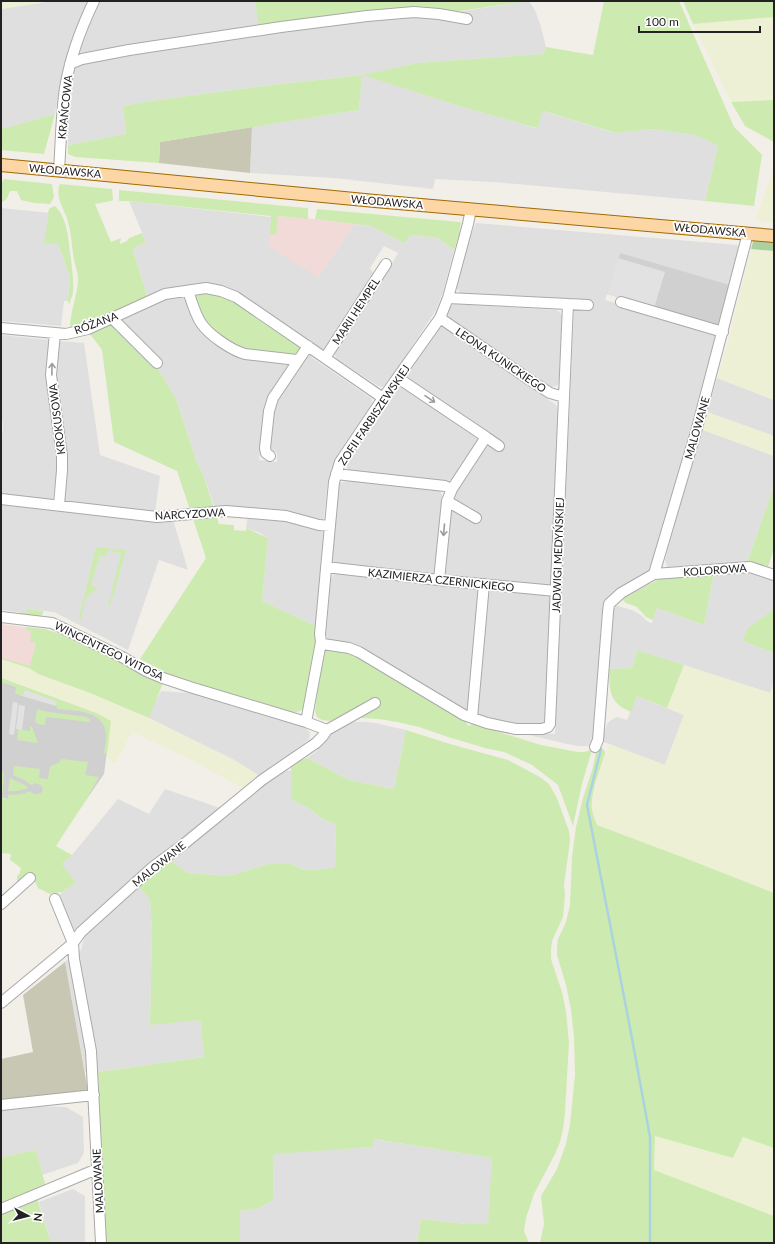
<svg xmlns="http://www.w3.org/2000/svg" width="775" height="1244" font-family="Lato,sans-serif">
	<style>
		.residential { fill: #e0dfdf }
		.commercial { fill: #f2dad9 }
		.religious { fill: #d0d0d0 }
		.construction { fill: #c7c7b4 }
		.farmland { fill: #eef0d5 }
		.grass { fill: #cdebb0 }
		.forest { fill: #add19e }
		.parking { fill: #e2e2e2 }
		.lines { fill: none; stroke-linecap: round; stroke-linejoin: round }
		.stream { stroke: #aad3df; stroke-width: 2.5 }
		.minor-casing { stroke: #a9a9a9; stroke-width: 12 }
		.major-casing { stroke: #a06b00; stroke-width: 14 }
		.minor { stroke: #fff; stroke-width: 10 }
		.major { stroke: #fcd6a4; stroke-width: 12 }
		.oneway { stroke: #9c9c9c }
		.labels { text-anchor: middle; stroke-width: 3.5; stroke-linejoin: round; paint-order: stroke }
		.street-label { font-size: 11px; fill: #222; stroke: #fff }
	</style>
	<rect width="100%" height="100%" fill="#f2efe9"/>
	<path class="residential" d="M52,1h39l-18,41 -11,31 -7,41 -54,15v-120z
		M99,1h156l4,29 61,-8 117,-7 92,-14 6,9 6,17 5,20 -3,7 -126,9 -54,12 99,32 74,21 6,-17 73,22 37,-4 45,6 21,11 -13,55 -212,-19 -58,-3 -2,10 -99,-11 -84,-5 2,-46 107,-17 3,-35 -99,11 -113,15 -27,5 3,28 -58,11 -1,-30 6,-45 19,-54z
		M129,201l142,16 47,60 36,-53 17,2 33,17 7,-8 27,3 16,12 -11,42 -7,18 -37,56 -14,19 -3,2 -4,-1 -42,-28 -2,-7 58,-88 6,-10 -14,-7 -14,22 4,6 -49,73 -4,3 -116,-66 -14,1 -17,3 -26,11 -15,-49 1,-2 12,-6z
		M1,208l49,5 8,31 12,33 -2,24h-4l-3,25 -60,-5z
		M476,223l262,22v9l-8,31 -110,-31 -15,46 107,32 4,4 -30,119 -37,117 -39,26 -17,146 -4,2h-10l-12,-2 -38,-9 -6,-2 32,1 19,-424h13v-10l-123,-6 -3,-1 -4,-4v-4l14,-50z
		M183,296l107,67 -20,32 -6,19 -5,46 18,2v-9l-8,-5 4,-41 36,-54 4,1 -2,3 60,41 1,4 -2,5 -29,43 -8,18 -5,13 -4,36 -2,3 -38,-9 -52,-5 -12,2 -6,-2 -11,-32 -6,-11 -21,-64 -18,-30 4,-7 -44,-43 48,-21z
		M454,304l103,6 4,4 1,4 -3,64 -1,3 -6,2 -1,4 -101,-72 -3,-6 1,-2 3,-5z
		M441,327l5,1 102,68 -1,3 8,5 2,3 1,10 -8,168 -3,1 -99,-10 -4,-3 6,-61 8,-24 28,-42h3l7,5 5,-8 -94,-64v-5l2,-4 29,-40z
		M1,335l49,5 -4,34 12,86 -5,38 -2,2 -50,-6v-47l2,-21 -2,-17z
		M59,341l25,2 16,112 60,21 -5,37 -90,-11 -2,-3 4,-39 -11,-87z
		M717,378l57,22v36l-67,-24z
		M399,386l4,1 75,52v2l-26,39 -6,1v1l-95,-10 -4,-4 -1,-4z
		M703,430l71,26v30l-27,77 27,10v36l-31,32 31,12v30l-4,10 -133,-43 -5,18 -23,1v-18l4,-42 1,-4 18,5 9,5 7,7 4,1 5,-15 47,17 10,-52 -46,-4 -3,-9 12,-47z
		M347,479l93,11 2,6 -6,73 -2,4 1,1 -2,1 -96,-10v-2l-4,-2 -1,-4 7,-70 1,-4 7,-2z
		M1,504l154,18 18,-2 15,50 -29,-10 -31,90 -74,-38 -27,-3 -1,4 -25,-3z
		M248,515l35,3 36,12 4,3 -7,93 -54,-25 6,-63 -8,-5 -14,-5z
		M336,573l139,14 2,3 1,2 -10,118 -2,2 -135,-70v-2l-3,-1 -2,-5 5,-55 2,-4 3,-1z
		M487,588l62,6 2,3 -6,120 -1,5 -4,3 -8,2 -48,-7 -10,-8z
		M161,691l42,3 99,31 4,3 4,5 -1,6 -48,38 -27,-17 -87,-43z
		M637,696l47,19 -19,50 -64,-24 6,-17 4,-4 6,-3 10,3z
		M351,722h13l11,1 31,7 -12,59 -45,-9 -42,-22 10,-7 7,-13 11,-8z
		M283,770l8,1 1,28 16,9 16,12 12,4 -1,43 -13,2 -18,1 -13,-6h-23l-39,12 -41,-3 -19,-13z
		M165,789l55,19 -154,129 -13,-32 9,-13 5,-3 -5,-25 10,-9 46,-56 31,15z
		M138,886l12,14 2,31 -2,93 50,-4 4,37 -106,15h-13l-20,-110 16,-12 4,-16z
		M32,1106l34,1 17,10 1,36 -6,10 -36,12 -6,-25 -35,7v-48z
		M373,1139l120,19 -5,65 -21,1 -46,-5 -4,24h-177v-32l20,-3 13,-8 1,-47 98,-6z
		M73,1189l12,7v47h-34l-12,-41z"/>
	<path class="commercial" d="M278,216l37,3 39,5 -36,53 -50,-31 2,-12 6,1z
		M1,624l37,5 -2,14 -5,23 -2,2 -28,-9z"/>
	<path class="religious" d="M620,253l110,32 -10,39 -6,3 -107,-33z
		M1,678l95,35 15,8 -7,53 -31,45 -72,-22z"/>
	<path class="construction" d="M252,127l-2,46 -91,-10 1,-21z
		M65,962l23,129 -87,9v-41l32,-7 -10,-57z"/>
	<path class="farmland" d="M1,1h51l-51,8z
		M774,17v83l-43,2 -38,-78z
		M774,166v57l-10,-1 -8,-3z
		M751,249l23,2v149l-57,-22 8,-25z
		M707,412l67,24v20l-71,-26z
		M1,659l28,9 9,6 52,19 57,24 87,43 27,17 -15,13 -57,-31 -57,-27 -16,30 -4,1 -3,-3 -2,-5 3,-34 -14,-8 -95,-35z
		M684,665l86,28 4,-10v210l-84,-33 -93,-35 -5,-14v-8l7,-30 10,-29 56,21 19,-50 -17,-7z
		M655,1136l78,22 9,-21 32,11v68l-120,-45z"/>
	<path class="grass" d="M255,1h275l-91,13 -180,17z
		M604,1h75l55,126 28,28 -8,51 -49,-5 13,-55 -22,-11 -44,-6 -36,4 -73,-22 -6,17 -75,-21 -100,-32 -3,35 -199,32 -1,21 -84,-6 -7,-3v-9l58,-11 -3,-28 27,-5 113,-15 99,-11 55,-12 126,-9 3,-7 47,8z
		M683,1h91v16l-81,7z
		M774,100v42l-29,-16 -14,-24z
		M55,114l-11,40 -43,-4v-21z
		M4,179l48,5 2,13 -4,7 -16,-1 -13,-3 -4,-9h-7c-2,5 -3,10 -9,11v-18z
		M60,184l52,5 1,11 -2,1 -16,3 16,38 10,-4 -1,5v1l7,-3 2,-3 13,-5 4,9 -12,6 -1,2 15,49 -34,24 44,46 18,30 21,64 6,11 16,50 15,1v5l12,1v-3l22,10 -6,63 54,25 -1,8 2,1 -2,18 -11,56 -7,3h-12l-118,-39 -27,-14 66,-101 -29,-87 -63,-29 -12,-92 -18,-24 -14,3c0,-17 7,-32 8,-49 0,-9 -3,-13 -4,-21 -2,-9 -2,-19 -4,-28 -1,-5 -2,-10 -4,-15 -4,-10 -11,-21 -6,-32z
		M119,190l188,18 1,1v10l-30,-3 -2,19 -6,-1 1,-18 -142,-15h-10z
		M55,206c14,14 13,35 16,53 1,11 3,22 2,34 -1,4 -3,8 -4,12l-1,-4 2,-24 -12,-33 -14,-1 5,-30h-1l1,-4 3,-2z
		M317,209l143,13 1,1 -2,12 -5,15 -16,-12 -27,-3 -7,8 -33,-17 -56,-7z
		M199,293l17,2 17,6 67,45 1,3 -4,7 -51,-4 -37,-23 -15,-30 1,-4z
		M774,486v63l-7,21 -20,-7z
		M96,547l30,3 -16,57 -2,-5 3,-3 1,-6 -1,-1 10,-38 -13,-4 -2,7 -6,-2 -9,31 7,2 -12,10 -5,21 -2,-1z
		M714,573l-10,52 -47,-17 -4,12 -7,-3 -9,-10 -11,-4 -3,-3 1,-2 37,-20 4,-1h14z
		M27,609l16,2v3l-6,4 -17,-3v-3l6,1z
		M774,609v44l-31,-12 4,-12z
		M26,627l19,2 36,12 82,42 -14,35 -59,-25 -52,-19 -9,-6 -28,-9v-1l29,8 6,-23 -6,-1 1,-11 -5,-1z
		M329,648l23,4 113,67 3,7 5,-2 68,21 37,7h6l8,-2 -10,34 -9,42 -15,-41 -26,-20 -28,-13 -19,-4 -37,-11 -29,-10 -22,-5 -18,-3 -36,-2 -13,4 -8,-1 -5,-3 -2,-6 6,-50 3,-12z
		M637,650l47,15 -17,43 -30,-12 -6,16c-23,-10 -21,-21 -22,-43l23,-1z
		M1,678l95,35 15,8 -4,32h-3c1,-6 2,-13 2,-19 -2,-24 -30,-23 -48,-25l-2,-3 -1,-2 -30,-14 -3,6 -7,-3 1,-6 -15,-5z
		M37,709l11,3 39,5 3,3v2l-44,-5 -1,8 -7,-1 -3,-3z
		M30,726l2,1 6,16 -21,-3 1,-11 12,2z
		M406,730l44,14 58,16 32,17 9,7 8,14 12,33 1,10 -6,44 1,9 -1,13 -1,10 -11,24 -1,8v10l11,33 4,20 3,30 -4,71 -2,16 -3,13 -5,12 -21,40 -8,24 -2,13 5,12h-112l4,-24 46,5 21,-1 4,-65 -118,-19 -1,8 -99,7 -1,46 -13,8 -20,3v32h-134l-5,-88 -3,-83 106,-15 -4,-37 -50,5 2,-94 -2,-31 -12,-14 31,-26 19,13 41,3 39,-12h23l13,6 18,-1 13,-2 1,-43 -12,-4 -16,-12 -17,-9v-35l16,-6 42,22 45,9z
		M599,749h3l3,2v3c-5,15 -15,41 -13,56 1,5 3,10 5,15l93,35 84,33v255l-31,-11 -10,21 -78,-22 -1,34 120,46v27h-234l4,-19 -3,-28 16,-27 9,-25 4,-20 5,-49 -1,-38 -3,-27 -5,-25 -9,-30v-8l1,-8 8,-17 4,-17 2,-48 4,-30 7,-29 10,-31 3,-16z
		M61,759l27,3 -3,13 14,2 -13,23 -30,46 16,9 -10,9 14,19 -14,9 -12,2 -12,-6 -7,-15 -14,11v-8l3,-3v-2l1,-3 -11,-8 1,-6 -10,-1v-83l3,4 -2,24 6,1v-4l14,-1 8,-3c3,4 7,4 11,2l2,-3 -1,-4 -6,-3 -5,2 -7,-5 -11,-5 1,-9 26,3 -1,9 9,1 2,-13 9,-3z
		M10,778l17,8 1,2 -10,3h-10z
		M36,1150l10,37 -11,4 16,52h-50v-86z"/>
	<path class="forest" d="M754,238l20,2v11l-23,-2z"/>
	<path class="parking" d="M618,258l47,14 -11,36 -47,-14z
		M25,690l30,11 1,5 -34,-10z
		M13,702l5,1 -4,32 -5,-1z
		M19,705l6,1 -3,24 -6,-1z"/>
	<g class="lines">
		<path class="stream" d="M601,749l-14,56 44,228 19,104v106"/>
		<defs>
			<path id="minor" d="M70,64l12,-5 47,-9 152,-23 86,-11 47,-4 25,2 28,5
				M59,170c2,-27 2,-55 6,-82 5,-30 16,-60 29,-87
				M471,209l-3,15 -20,74 -8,20 -57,80 -43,64 -6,20 -14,152 1,8 2,2 26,4 10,4 105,63 23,8 29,6h26l6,-2 2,-3 18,-420
				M188,291c4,11 7,23 13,32 8,12 30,27 44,31l52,6
				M448,298l140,7
				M621,302l102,30
				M112,318l45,45
				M440,318l90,62 20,13 14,4
				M1,328l65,6 22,-5 77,-35 41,-6 15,3 15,6 89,61 58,40
				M55,333l-4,42 11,81v14l-3,35
				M325,358l61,-94
				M398,378l88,59 -34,52 -5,12 -8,79
				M486,437l13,9
				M270,456l-4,-3 -1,-5 4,-37 4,-13 35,-52
				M336,474l109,12 7,3
				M1,499l156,18 69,-6 60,5 33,9 11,1
				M447,501l29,17
				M326,567l113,13 117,11
				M654,574l96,-7 24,8
				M1,617l51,6 72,35 22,13 14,6 30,10 116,35 21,8
				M472,718l12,-134
				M306,722l15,-80
				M595,747l3,-7 10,-128 1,-8 12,-11 33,-19 42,-142 52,-199
				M1,904l29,-26
				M1,1003l59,-49 13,-11 -18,-44
				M1,1105l93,-10
				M1,1209l96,-40
				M101,1243l-10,-192 -17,-92 -1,-16 8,-11 73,-66 30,-22 78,-64 54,-37 6,-6 5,-7 48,-27"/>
			<path id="major" d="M1,165l374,36 399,35"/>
		</defs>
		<use href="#minor" class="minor-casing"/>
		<use href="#major" class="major-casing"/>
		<use href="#minor" class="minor"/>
		<use href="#major" class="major"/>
	</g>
	<defs><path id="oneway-shaft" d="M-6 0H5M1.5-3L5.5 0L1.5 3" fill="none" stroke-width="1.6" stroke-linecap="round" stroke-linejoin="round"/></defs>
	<g class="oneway">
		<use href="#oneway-shaft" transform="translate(52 369) rotate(-89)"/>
		<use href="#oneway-shaft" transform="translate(430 399) rotate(34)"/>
		<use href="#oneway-shaft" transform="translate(444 530) rotate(95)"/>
	</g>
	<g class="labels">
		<g class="street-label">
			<text transform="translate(65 107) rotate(-84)" y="4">KRAŃCOWA</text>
			<text transform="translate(65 171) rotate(5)" y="4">WŁODAWSKA</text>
			<text transform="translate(387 202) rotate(5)" y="4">WŁODAWSKA</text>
			<text transform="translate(710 230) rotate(5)" y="4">WŁODAWSKA</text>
			<text transform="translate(356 311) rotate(-57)" y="4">MARII HEMPEL</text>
			<text transform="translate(96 323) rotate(-20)" y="4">RÓŻANA</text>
			<text transform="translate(501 360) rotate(34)" y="4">LEONA KUNICKIEGO</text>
			<text transform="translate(374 415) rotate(-56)" y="4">ZOFII FARBISZEWSKIEJ</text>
			<text transform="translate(57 419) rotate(-97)" y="4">KROKUSOWA</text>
			<text transform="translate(697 428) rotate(-74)" y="4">MALOWANE</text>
			<text transform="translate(190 514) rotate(-3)" y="4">NARCYZOWA</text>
			<text transform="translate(558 555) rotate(-88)" y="4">JADWIGI MEDYŃSKIEJ</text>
			<text transform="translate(715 570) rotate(-4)" y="4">KOLOROWA</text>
			<text transform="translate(441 580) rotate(6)" y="4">KAZIMIERZA CZERNICKIEGO</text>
			<text transform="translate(109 651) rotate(26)" y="4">WINCENTEGO WITOSA</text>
			<text transform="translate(159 864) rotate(-39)" y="4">MALOWANE</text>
			<text transform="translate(98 1181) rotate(-93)" y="4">MALOWANE</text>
		</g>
	</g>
	<rect width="775" height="1244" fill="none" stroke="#222222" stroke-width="4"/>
	<g transform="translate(28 1216) rotate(97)" stroke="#ffffff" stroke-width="3" paint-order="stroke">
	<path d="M0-3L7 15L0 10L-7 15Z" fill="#222222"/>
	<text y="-6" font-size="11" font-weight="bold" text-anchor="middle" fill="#222222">N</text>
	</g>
	<path d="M639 26v6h121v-6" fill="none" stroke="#222222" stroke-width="2"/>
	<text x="645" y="26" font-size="12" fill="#222222" stroke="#ffffff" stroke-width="3" paint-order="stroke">100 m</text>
</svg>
